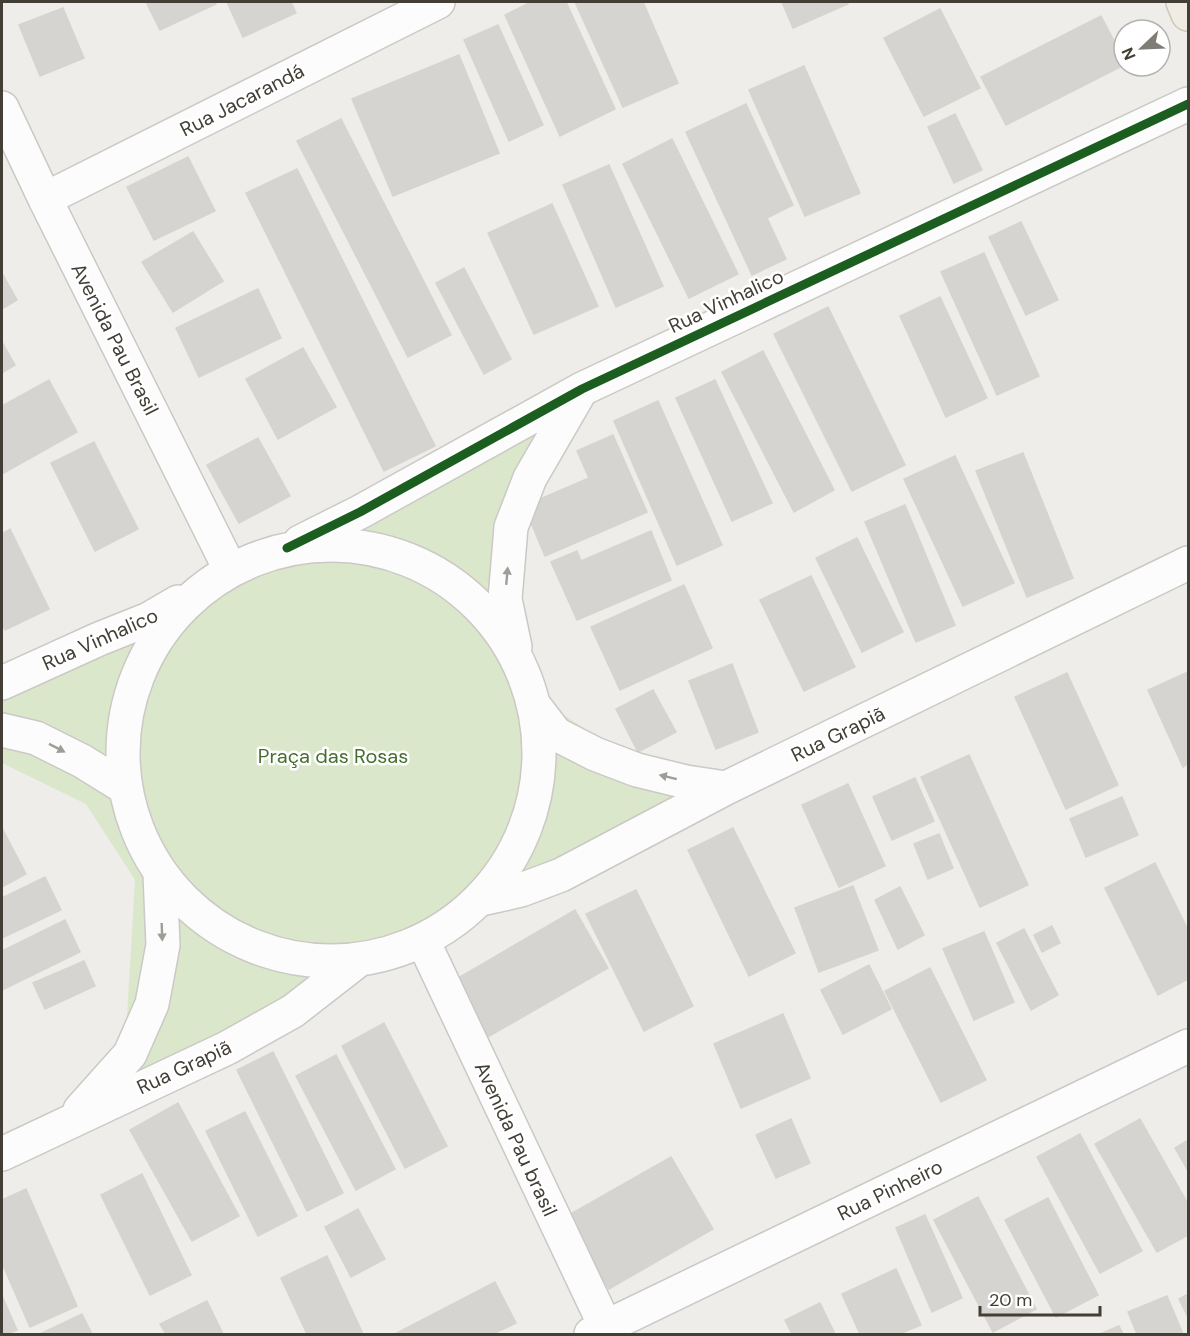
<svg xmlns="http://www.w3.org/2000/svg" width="1190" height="1336" font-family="'DM Sans',sans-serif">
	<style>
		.green { fill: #dbe7cb }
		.building { fill: #d6d4d0; stroke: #d6d4cf; stroke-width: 1.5 }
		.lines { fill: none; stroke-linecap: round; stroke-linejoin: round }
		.minor-casing { stroke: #cbc9c5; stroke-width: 36 }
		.major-casing { stroke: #cfc8b8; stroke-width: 36 }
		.minor { stroke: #fcfcfc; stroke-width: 33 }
		.major { stroke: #efece4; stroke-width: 33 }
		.cycleway-casing { stroke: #fff; stroke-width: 13 }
		.cycleway { stroke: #1b5e20; stroke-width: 9 }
		.oneway { fill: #a09d99 }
		.labels { text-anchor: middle; stroke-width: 5; stroke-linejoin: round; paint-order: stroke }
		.street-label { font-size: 20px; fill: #433e36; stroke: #fff }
		.park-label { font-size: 20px; fill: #466f2f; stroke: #fff }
	</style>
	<rect width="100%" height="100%" fill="#eeede9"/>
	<path class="green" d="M550,411l-26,95 -10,108 27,86 152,100 -551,274 -16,-41 9,-153 -49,-76 -84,-41v-72z"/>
	<path class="building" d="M146,2h69l1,2 -56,26z
		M227,2h64l5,11 -53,24z
		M531,2h35l49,107 -55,27 -55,-121z
		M575,2h68l35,81 -55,24z
		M782,2h65l1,2 -55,24z
		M63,8l21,50 -44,18 -21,-51z
		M940,9l40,79 -56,28 -40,-78z
		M1101,16l23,44v5l-118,60 -25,-48z
		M498,25l45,100 -34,16 -45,-101z
		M459,55l40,98 -106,43 -41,-97z
		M804,66l56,127 -55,23 -56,-126z
		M746,104l47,101 -26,13 19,41 -34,16 -66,-143z
		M955,114l27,56 -28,13 -26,-56z
		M341,119l110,216 -43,22 -111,-216z
		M672,139l66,135 -49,24 -66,-134z
		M188,157l27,54 -61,29 -27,-53z
		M609,165l54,121 -47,21 -53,-122z
		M297,169l138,277 -51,25 -138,-278z
		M552,204l46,102 -64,28 -46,-101z
		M1021,222l37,78 -32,15 -37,-78z
		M193,232l30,49 -50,31 -31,-50z
		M984,253l55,123 -42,19 -56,-123z
		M464,268l47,91 -27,15 -48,-91z
		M2,273l15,27 -15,9z
		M258,289l23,49 -82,39 -23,-49z
		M940,297l47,101 -41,19 -46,-101z
		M828,307l77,158 -53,26 -78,-157z
		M2,342l13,23 -13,8z
		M303,348l33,59 -58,32 -32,-60z
		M763,351l71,139 -40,22 -72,-140z
		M49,380l28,52 -75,42v-68z
		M715,380l57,123 -40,18 -56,-123z
		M658,401l64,144 -45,20 -63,-144z
		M613,435l34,77 -102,44 -21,-50 65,-28 -12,-27z
		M258,438l32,58 -51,27 -32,-58z
		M94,442l44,87 -43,22 -44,-88z
		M1023,453l50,125 -46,19 -51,-126z
		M955,456l59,127 -51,23 -59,-127z
		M905,505l50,120 -39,17 -51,-120z
		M10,529l39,80 -44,21 -3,-7v-89z
		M651,531l20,49 -94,40 -26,-58 26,-11 4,10z
		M857,538l46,94 -41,20 -46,-94z
		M811,576l44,91 -51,24 -44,-91z
		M684,585l28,63 -92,42 -29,-63z
		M732,664l26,68 -42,17 -27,-68z
		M1188,672v92l-5,3 -35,-77z
		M1067,673l51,112 -52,24 -51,-112z
		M653,690l23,42 -38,20 -22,-43z
		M969,755l59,130 -48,22 -59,-130z
		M915,778l19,43 -42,19 -19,-43z
		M848,784l37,82 -46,21 -37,-82z
		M1122,797l16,38 -52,22 -16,-38z
		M733,828l62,125 -46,23 -61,-126z
		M3,830l23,44 -24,13v-56z
		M939,834l14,34 -25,11 -14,-35z
		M1155,863l33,67v49l-30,16 -53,-107z
		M45,877l16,33 -59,28v-40z
		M853,886l25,64 -59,22 -24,-64z
		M900,887l24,48 -26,14 -23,-49z
		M636,890l57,116 -49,25 -58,-117z
		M575,910l33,58 -122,70 -33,-57z
		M65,920l15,32 -78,38v-39z
		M1052,926l8,17 -18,9 -8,-17z
		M1024,929l34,66 -27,15 -34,-67z
		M984,932l30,70 -40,18 -31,-71z
		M84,961l11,25 -50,23 -12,-26z
		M869,965l22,44 -48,25 -22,-44z
		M930,968l56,112 -45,22 -56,-111z
		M783,1014l27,64 -69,30 -27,-64z
		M384,1023l63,123 -42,22 -63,-122z
		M273,1052l70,141 -36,18 -70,-141z
		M336,1055l59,114 -39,21 -60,-114z
		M178,1103l61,113 -47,25 -62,-111z
		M245,1112l52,104 -39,20 -52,-105z
		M791,1119l19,44 -34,15 -20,-43z
		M1140,1119l48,85v31l-31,17 -62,-108z
		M1080,1134l62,117 -42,22 -63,-116z
		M1188,1140v31l-13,-23z
		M671,1157l42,72 -104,60 -42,-73z
		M142,1174l49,101 -41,20 -49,-100z
		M26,1189l51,117 -47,21 -28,-64v-63z
		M978,1197l58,112 -43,23 -59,-112z
		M1048,1198l50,97 -42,22 -51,-97z
		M358,1209l27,50 -34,18 -26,-50z
		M925,1215l37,83 -30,14 -36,-84z
		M327,1256l36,78h-56l-26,-56z
		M896,1269l25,56 -22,9h-39l-18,-40z
		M495,1282l21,41 -23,11h-98z
		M1188,1294v23l-9,-18z
		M2,1296l15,34 -11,4h-4z
		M1167,1296l16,38h-46l-9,-22z
		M207,1301l16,33h-57l-6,-10z
		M820,1303l15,31h-43l-7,-14z
		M82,1314l10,20h-52z
		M1119,1326l4,8h-23z"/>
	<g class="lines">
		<defs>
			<path id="minor" d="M2,108l43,91 185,370
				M45,199l393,-197
				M300,542l60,-30 222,-123 606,-285
				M123 753a208 208 0 1 1 416 0a208 208 0 1 1-416 0Z
				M515,647l-10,-48 6,-72 19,-49 51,-88
				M2,683l97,-44 50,-20 29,-17
				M533,704l23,30 39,20 42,16 49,12 40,6
				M2,730l34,8 46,23 42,26
				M486,898l35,-8 40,-15 165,-87 462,-225
				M424,943l185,391
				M80,1110l50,-56 22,-50 11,-59 -3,-71
				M2,1154l225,-106 66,-37 63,-49
				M591,1334l597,-288"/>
			<path id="major" d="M1183,2l5,12"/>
		</defs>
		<use href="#minor" class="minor-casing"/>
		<use href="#major" class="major-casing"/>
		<use href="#minor" class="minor"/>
		<use href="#major" class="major"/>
		<defs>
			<path id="cycleway" d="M287,548l73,-36 222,-123 606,-285"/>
		</defs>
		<use href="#cycleway" class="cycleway-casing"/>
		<use href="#cycleway" class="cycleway"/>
	</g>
	<defs><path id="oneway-solid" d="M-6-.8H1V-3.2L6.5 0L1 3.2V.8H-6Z" transform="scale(1.5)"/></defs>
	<g class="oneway">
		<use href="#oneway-solid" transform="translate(507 576) rotate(-85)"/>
		<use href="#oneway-solid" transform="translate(57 748) rotate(27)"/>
		<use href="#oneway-solid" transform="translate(668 777) rotate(-166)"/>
		<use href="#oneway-solid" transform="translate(162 932) rotate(88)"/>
	</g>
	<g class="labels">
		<g class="street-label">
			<text transform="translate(242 100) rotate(-27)" y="7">Rua Jacarandá</text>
			<text transform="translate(726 301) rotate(-25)" y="7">Rua Vinhalico</text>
			<text transform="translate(115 339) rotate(63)" y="7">Avenida Pau Brasil</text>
			<text transform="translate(100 639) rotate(-24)" y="7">Rua Vinhalico</text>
			<text transform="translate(838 734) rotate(-26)" y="7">Rua Grapiã</text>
			<text transform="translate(184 1067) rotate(-25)" y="7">Rua Grapiã</text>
			<text transform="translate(516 1139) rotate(65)" y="7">Avenida Pau brasil</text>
			<text transform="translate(890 1190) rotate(-26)" y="7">Rua Pinheiro</text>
		</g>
		<g class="park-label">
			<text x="333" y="763">Praça das Rosas</text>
		</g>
	</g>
	<rect width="1190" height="1336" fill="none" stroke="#433e36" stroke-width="6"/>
	<g transform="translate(1142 48) rotate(247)"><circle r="28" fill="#ffffff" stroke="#b4b2af" stroke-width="1.5"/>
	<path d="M0-4.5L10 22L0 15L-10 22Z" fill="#7f7b75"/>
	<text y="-9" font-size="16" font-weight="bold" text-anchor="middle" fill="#433e36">N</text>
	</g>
	<path d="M980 1306v9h120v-9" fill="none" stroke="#433e36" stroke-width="3"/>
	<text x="989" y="1306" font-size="18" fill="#433e36" stroke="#ffffff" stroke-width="4.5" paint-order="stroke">20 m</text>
</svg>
